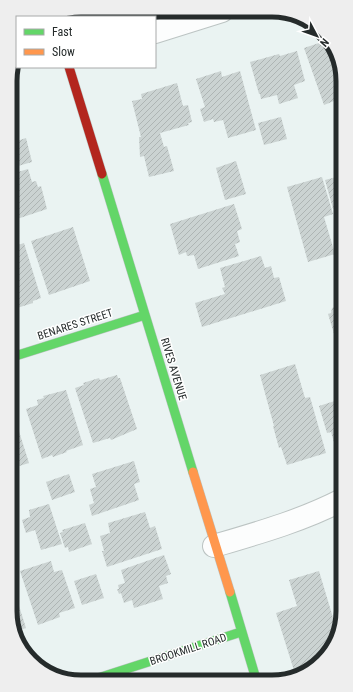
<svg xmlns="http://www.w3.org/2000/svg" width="353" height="692" font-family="'Roboto Condensed',sans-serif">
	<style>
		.building { fill: url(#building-hatch) }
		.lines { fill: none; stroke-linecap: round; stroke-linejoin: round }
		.street-casing { stroke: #bcc4c3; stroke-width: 24 }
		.fast-casing { stroke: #bcc4c3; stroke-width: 10 }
		.slow-casing { stroke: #bcc4c3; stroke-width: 10 }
		.jam-casing { stroke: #bcc4c3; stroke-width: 10 }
		.street { stroke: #fcfdfd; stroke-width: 22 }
		.fast { stroke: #63d668; stroke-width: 9 }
		.slow { stroke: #ff974d; stroke-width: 9 }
		.jam { stroke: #b3261e; stroke-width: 9 }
		.labels { text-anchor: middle; stroke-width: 3; stroke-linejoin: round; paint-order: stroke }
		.street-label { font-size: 11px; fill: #252b2b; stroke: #fff }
		.rim { fill: none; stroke: #252b2b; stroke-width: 5 }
	</style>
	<defs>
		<pattern id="building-hatch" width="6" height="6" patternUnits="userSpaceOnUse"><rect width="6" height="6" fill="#cbd3d2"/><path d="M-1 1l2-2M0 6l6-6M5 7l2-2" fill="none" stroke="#aeb5b4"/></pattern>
	</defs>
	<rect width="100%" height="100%" fill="#eaf3f2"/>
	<path class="building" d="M325,41l3,11 3,-1 -1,-7 9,14 1,58 -6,-15 -10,4 -20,-57z
		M297,51l8,30 -11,4 4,13 -19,6 -2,-9 -16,4 -1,-5h-1l-9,-32 29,-8 1,2z
		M221,71l1,6 18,-6 16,59 -28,8 -5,-18 -9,2 -1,-3 -9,3 -4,-13 5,-2 -9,-28z
		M177,83l6,23 5,-1 4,17 -4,1 1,2 -29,8 4,14 3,-1 7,25 -25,6 -5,-21 -4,1 -1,-20h2l-9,-36 10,-2 -1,-5z
		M281,117l6,22 -23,6 -6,-22z
		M26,138l6,24 -21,6v-25z
		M236,161l10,33 -21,6 -9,-32z
		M28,169l4,13 4,-1 2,6 3,-1 6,23 -36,12v-47z
		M340,176v30l-7,3 -8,-29z
		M322,177l11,37 -9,3 11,37 -27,8 -21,-75z
		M234,204l8,25 -5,2 3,11 -5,2 4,12 -41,13 -4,-14 -7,1 -1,-4 -7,3 -9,-31z
		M73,227l17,54 -41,14 -18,-54z
		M24,243l17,55 -8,3v2l-16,5 -1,-3 -4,1v-59z
		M261,256l4,12 6,-2 3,12 5,-1 7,24 -84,26 -7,-24 30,-9 -3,-6 3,-1 -5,-19z
		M341,304v53l-13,-43 3,-1 1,-5z
		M295,364l10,34 5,-1 16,56 -39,12 -6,-18 -2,1 -6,-22h1l-14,-51z
		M117,375l1,3h2l17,51 -26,11 -1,-2 -17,5 -18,-55 9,-3 -1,-2 16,-5 1,2z
		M66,390l17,55 -17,6 1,1 -14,5 -1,-2 -10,4 -16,-50 12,-4 -1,-5 7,-2 -1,-2z
		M341,399l1,56 -4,1 -7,-24 -4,1 -8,-27z
		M12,410h2l5,14 -2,1 12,38 -16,5z
		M134,461l6,21 -6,2 5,16 -47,16 -3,-11 5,-2 -4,-14 6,-2 -4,-13z
		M69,474l6,18 -23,8 -6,-18z
		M49,504l13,40 -21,6 -6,-20 -9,3 -4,-13 8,-3 -1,-7z
		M145,512l5,16 5,-2 7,23 -55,18 -5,-16h2l-4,-15 10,-3 -2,-10z
		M85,523l7,21 -23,8 -1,-5 -3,1 -5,-15 3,-1 -1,-2z
		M164,555l7,19 -5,2 2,7 -9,3 4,13 -29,9 -2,-8 -8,3 -3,-10 -2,1 -2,-5h2l-1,-4 7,-2 -4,-13z
		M51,561l3,11 8,-2 13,38 -16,5 1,4 -22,8 -18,-54z
		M319,571l18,60 -9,23 -32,23 -20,-64 21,-7 -8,-26z
		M96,574l8,24 -22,7 -8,-24z
		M14,590l12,38 -12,4 -1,-42z"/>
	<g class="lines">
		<defs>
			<path id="street" d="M155,32l67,-21
				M214,546c44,-13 87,-25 128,-46"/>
			<path id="fast" d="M102,174l91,298
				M12,357l133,-42
				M230,592l26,87
				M89,681l152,-49"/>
			<path id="slow" d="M193,472l37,120"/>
			<path id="jam" d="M69,67l33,107"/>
		</defs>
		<use href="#street" class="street-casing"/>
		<use href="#fast" class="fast-casing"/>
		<use href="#slow" class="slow-casing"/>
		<use href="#jam" class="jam-casing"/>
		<use href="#street" class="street"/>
		<use href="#fast" class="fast"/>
		<use href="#slow" class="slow"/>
		<use href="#jam" class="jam"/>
	</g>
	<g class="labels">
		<g class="street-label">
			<text transform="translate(75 324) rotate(-18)" y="4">BENARES STREET</text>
			<text transform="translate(174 369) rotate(73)" y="4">RIVES AVENUE</text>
			<text transform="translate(188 649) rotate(-18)" y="4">BROOKMILL ROAD</text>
		</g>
	</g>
	<path d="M0 0H353V692H0ZM81 17H272A64 64 0 0 1 336 81V611A64 64 0 0 1 272 675H81A64 64 0 0 1 17 611V81A64 64 0 0 1 81 17Z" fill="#eee" fill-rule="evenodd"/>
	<path class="rim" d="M81 17H272A64 64 0 0 1 336 81V611A64 64 0 0 1 272 675H81A64 64 0 0 1 17 611V81A64 64 0 0 1 81 17Z"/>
	<rect x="16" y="16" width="140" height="52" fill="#ffffff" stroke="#a8aaaa"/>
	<rect x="24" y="29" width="20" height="6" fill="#63d668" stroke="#a8aaaa"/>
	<text x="52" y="36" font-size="12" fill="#252b2b">Fast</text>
	<rect x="24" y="49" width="20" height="6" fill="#ff974d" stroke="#a8aaaa"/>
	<text x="52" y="56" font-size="12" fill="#252b2b">Slow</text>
	<g transform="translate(317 36) rotate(131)" stroke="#ffffff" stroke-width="3" paint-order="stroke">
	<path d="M0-3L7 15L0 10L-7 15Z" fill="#252b2b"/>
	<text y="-6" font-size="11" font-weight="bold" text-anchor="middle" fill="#252b2b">N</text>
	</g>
</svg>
